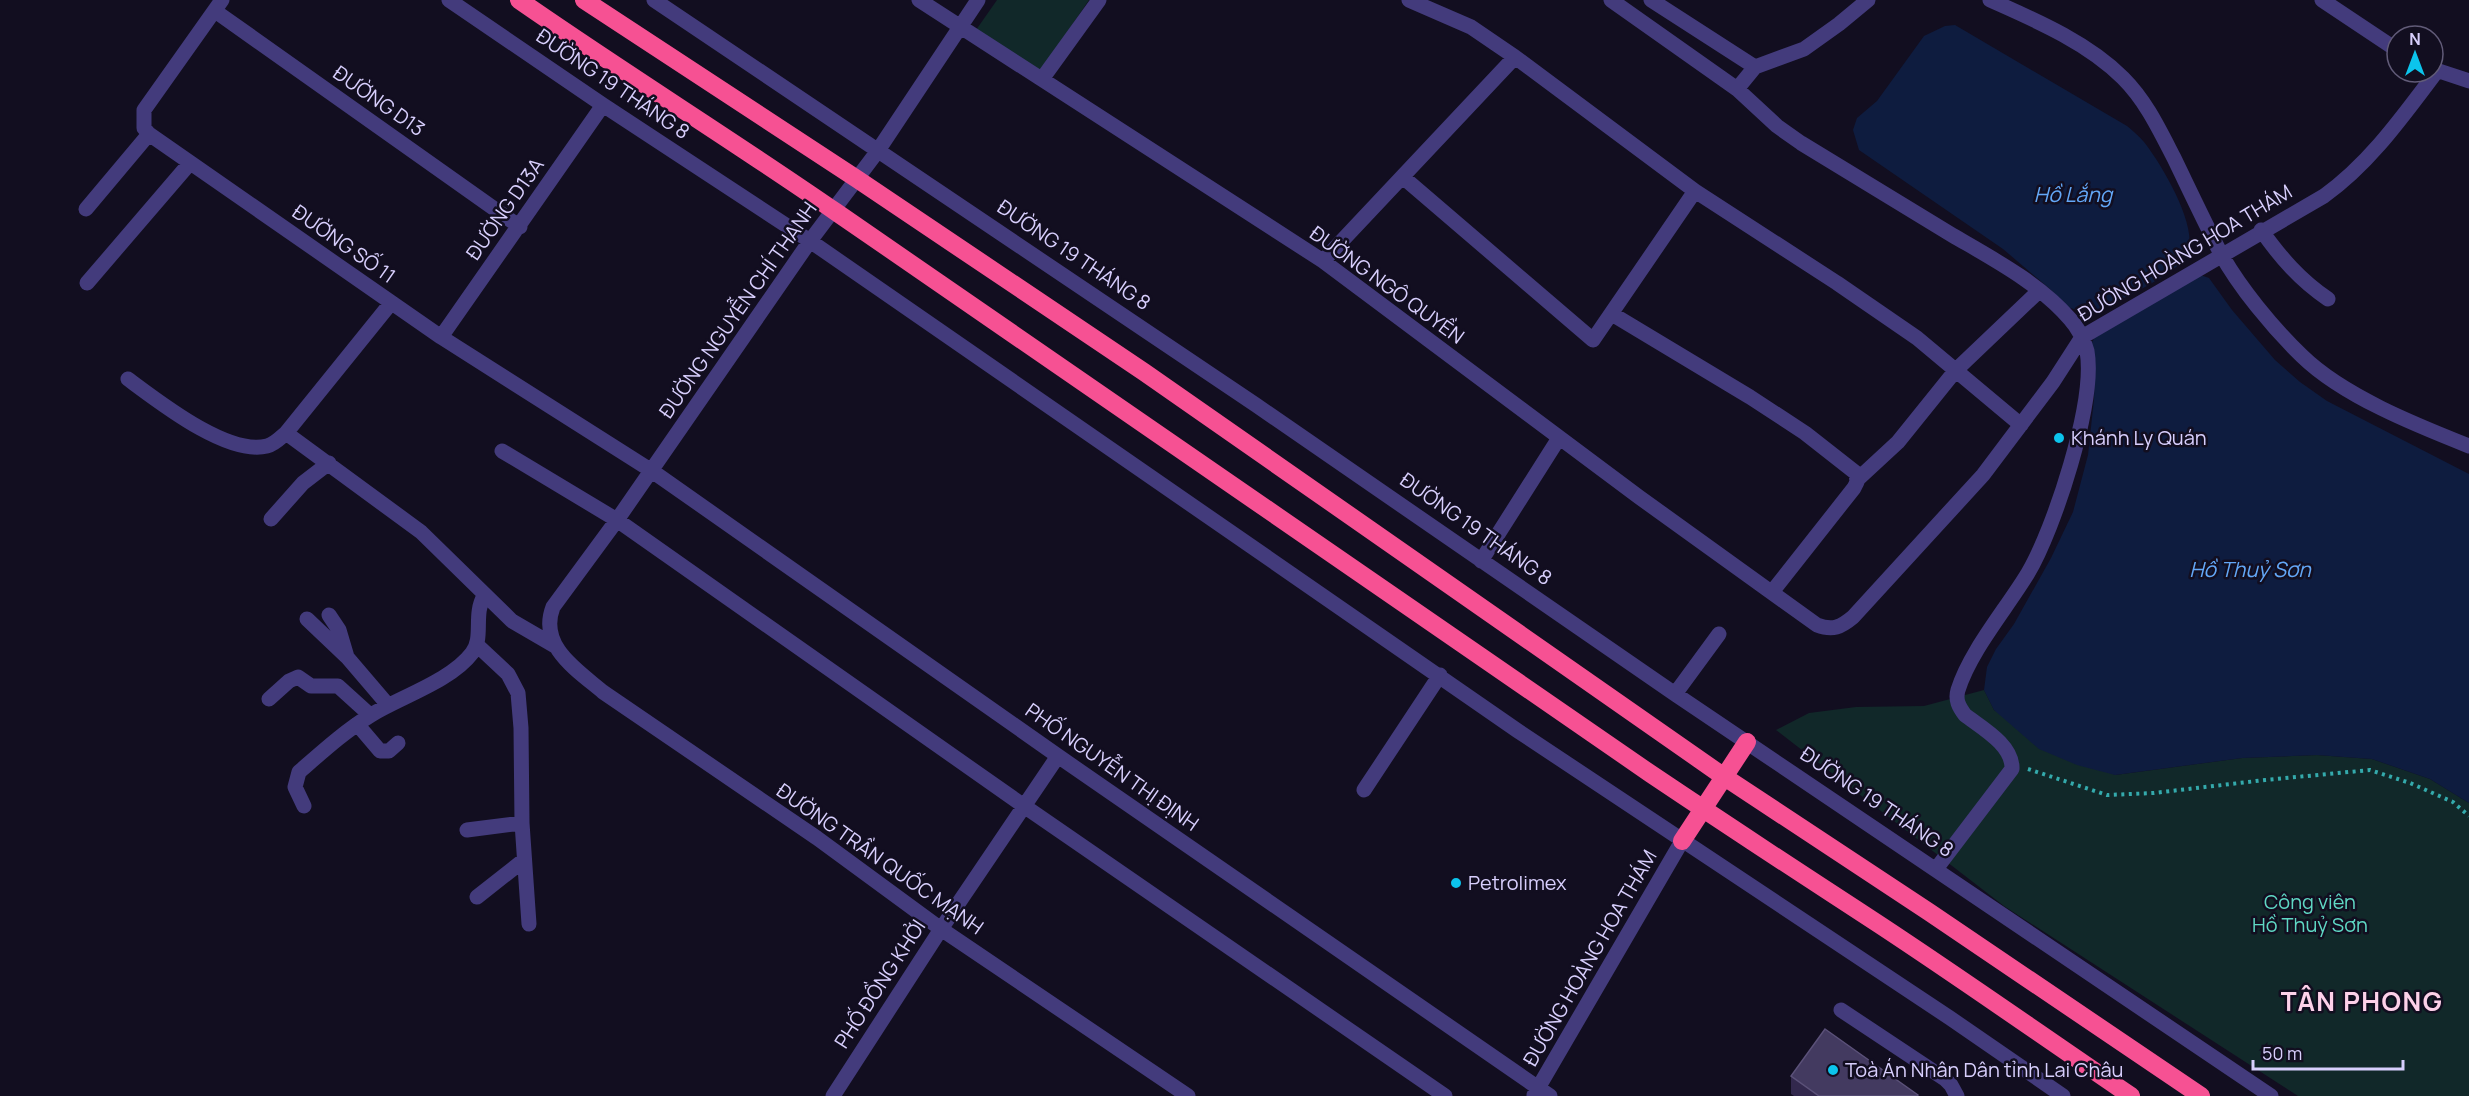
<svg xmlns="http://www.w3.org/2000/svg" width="2469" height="1096" font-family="Manrope,sans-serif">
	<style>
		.green { fill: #112829 }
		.water { fill: #0e1c3f }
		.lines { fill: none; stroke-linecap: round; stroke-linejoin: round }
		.path { stroke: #34aaac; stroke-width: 4; stroke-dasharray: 3 4.5; stroke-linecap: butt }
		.minor { stroke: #433b7c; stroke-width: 15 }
		.highway { stroke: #f65193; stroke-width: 18 }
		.wall { fill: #32284d }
		.building { fill: #433a60; stroke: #5b5179; stroke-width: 1.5 }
		.poi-dot { fill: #0cc4ec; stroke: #120e20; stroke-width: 2 }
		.labels { text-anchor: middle; stroke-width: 5; stroke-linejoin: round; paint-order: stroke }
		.street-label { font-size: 20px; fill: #d8cffd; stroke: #120e20 }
		.poi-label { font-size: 20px; fill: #d8cffd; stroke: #120e20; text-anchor: start }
		.park-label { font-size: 20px; fill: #5fd8c4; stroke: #120e20 }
		.water-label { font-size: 21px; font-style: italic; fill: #63a7f7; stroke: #120e20 }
		.district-label { font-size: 26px; font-weight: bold; letter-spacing: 1.5px; fill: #fdd1e9; stroke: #120e20 }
	</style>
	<rect width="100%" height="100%" fill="#120e20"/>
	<path class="green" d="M997,0h92l-49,72 -64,-42z
		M1984,690l10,20 121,65 127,-17 75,-3 55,4 58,20 39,24v293h-171l-294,-190 -228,-176 33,-17 47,-6 68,-1z"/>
	<path class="water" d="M1955,25l172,101c6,5 12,10 17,16 16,20 60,91 41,116 -15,20 -70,44 -94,56l-24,-7 -17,-18 -47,-40 -144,-99 -6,-20 4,-12 20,-17 47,-65 21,-10z
		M2197,274l12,4 23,32 43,50 25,22 27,19 142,73v329l-39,-24 -58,-20 -55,-4 -75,3 -127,17 -38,-10 -38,-16 -45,-39 -10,-20 3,-23 9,-18 18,-25 37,-66 22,-46 15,-57 6,-56 1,-35 -5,-17 4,-9z"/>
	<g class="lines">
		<path class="path" d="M2028,769l79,26 47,-2 111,-13 105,-10 40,13 43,19 16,14"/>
		<path class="minor" d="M222,0l-78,110v18l5,6 292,203 211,134 406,285 492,340
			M449,0l154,105 207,136 708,490 432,287 113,78
			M654,0l602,405 419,289 596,402
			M919,0l404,261 316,236 178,128c16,6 24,2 36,-8l130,-142 70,-93 29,-45 242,-141c46,-33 79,-80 113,-125
			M978,0l-101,152 -67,89 -193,279 -64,87c-15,39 24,63 50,85l214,146 124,91 247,167
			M1409,0l62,27 44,30 180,134 142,92 80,55 104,87
			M1611,0l126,89 40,37 24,17c50,31 101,61 151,92 41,24 87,48 118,84 8,9 14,21 17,32 9,51 -33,178 -59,222 -21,35 -58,78 -70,117 -3,10 1,17 7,25 17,13 48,30 47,54l-76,100
			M1651,0l104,67
			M1990,0c45,20 97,42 133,78 23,23 36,51 51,80 15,31 30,63 46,94 19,35 53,76 82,104 41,40 114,69 167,90
			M2322,0l75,50
			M215,11l305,216
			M2433,69l36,12
			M1042,79l57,-79
			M1737,89l18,-22 49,-18 35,-25 29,-24
			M1404,178l189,162 102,-149
			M86,209l63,-75
			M2261,230c20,28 39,50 67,69
			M1323,261l192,-204
			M87,283l103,-120
			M1612,314l138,83 55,36 51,40 1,9 -3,6 -82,104
			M441,337l162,-232
			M128,379c30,22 99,77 139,67 8,-2 13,-8 19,-13l105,-130
			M286,433l135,99 91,89 43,25
			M502,451l115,69 407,286 421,290
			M1858,479l40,-37 58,-72 83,-79
			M271,519l32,-36 26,-20
			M1481,561l78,-123
			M329,615l10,15 8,27
			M307,619l40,38 41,48
			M477,645l31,29 10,19 3,35 1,95 7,101
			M1675,694l44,-60
			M269,699l20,-18 9,-4 13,9h27l32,29
			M357,724l23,27h9l9,-8
			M1364,790l76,-115
			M304,806l-9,-19 4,-15c23,-20 46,-41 72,-57 29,-18 80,-34 101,-62 12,-15 1,-38 12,-57
			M467,830l55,-7
			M477,897l47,-37
			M1841,1010l104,69 6,6 6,11
			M1534,1095l148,-254
			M833,1096l108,-167 117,-173"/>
		<path class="highway" d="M519,0c105,73 213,140 317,212 272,188 544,375 815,562 76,51 152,101 229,151 85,56 167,114 251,171
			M584,0l273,179 287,193 579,404 206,136 272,184
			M1682,841l65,-99"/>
	</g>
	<path class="wall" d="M1791,1076l127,20h-124l-3,-2z"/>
	<path class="building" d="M1825,1029l93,66 -1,1h-98l-28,-20z"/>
	<g class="poi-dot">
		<circle cx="2059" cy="438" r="6"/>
		<circle cx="1456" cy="883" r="6"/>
		<circle cx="1833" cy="1070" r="6"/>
	</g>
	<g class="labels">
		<g class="street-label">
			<text transform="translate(613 84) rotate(34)" y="7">ĐƯỜNG 19 THÁNG 8</text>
			<text transform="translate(379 101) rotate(35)" y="7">ĐƯỜNG D13</text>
			<text transform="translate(505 209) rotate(-55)" y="7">ĐƯỜNG D13A</text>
			<text transform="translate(344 244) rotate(35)" y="7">ĐƯỜNG SỐ 11</text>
			<text transform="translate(2185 253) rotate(-31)" y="7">ĐƯỜNG HOÀNG HOA THÁM</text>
			<text transform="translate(1074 255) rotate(34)" y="7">ĐƯỜNG 19 THÁNG 8</text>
			<text transform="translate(1387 285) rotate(36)" y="7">ĐƯỜNG NGÔ QUYỀN</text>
			<text transform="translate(738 310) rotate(-55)" y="7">ĐƯỜNG NGUYỄN CHÍ THANH</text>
			<text transform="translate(1476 529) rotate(35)" y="7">ĐƯỜNG 19 THÁNG 8</text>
			<text transform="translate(1112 767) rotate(35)" y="7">PHỐ NGUYỄN THỊ ĐỊNH</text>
			<text transform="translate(1877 802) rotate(34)" y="7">ĐƯỜNG 19 THÁNG 8</text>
			<text transform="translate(880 859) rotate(35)" y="7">ĐƯỜNG TRẦN QUỐC MẠNH</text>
			<text transform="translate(1590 958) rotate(-60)" y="7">ĐƯỜNG HOÀNG HOA THÁM</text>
			<text transform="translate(880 984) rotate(-57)" y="7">PHỐ ĐỒNG KHỞI</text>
		</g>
		<g class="poi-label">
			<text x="2071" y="445">Khánh Ly Quán</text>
			<text x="1468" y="890">Petrolimex</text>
			<text x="1845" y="1077">Toà Án Nhân Dân tỉnh Lai Châu</text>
		</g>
		<g class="park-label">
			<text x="2310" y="909">Công viên<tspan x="2310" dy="23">Hồ Thuỷ Sơn</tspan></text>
		</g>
		<g class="water-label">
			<text x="2073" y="202">Hồ Lắng</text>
			<text x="2250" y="577">Hồ Thuỷ Sơn</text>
		</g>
		<g class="district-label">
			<text x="2362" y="1011">TÂN PHONG</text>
		</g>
	</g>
	<g transform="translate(2415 54)"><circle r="28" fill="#120e20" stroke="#615b78" stroke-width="1.5"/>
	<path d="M0-4.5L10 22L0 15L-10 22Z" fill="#0cc4ec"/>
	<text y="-9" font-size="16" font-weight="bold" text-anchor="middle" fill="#d8cffd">N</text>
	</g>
	<path d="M2253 1060v9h150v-9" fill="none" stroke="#d8cffd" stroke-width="3"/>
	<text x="2262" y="1060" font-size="18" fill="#d8cffd" stroke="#120e20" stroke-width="4.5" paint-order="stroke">50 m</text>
</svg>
